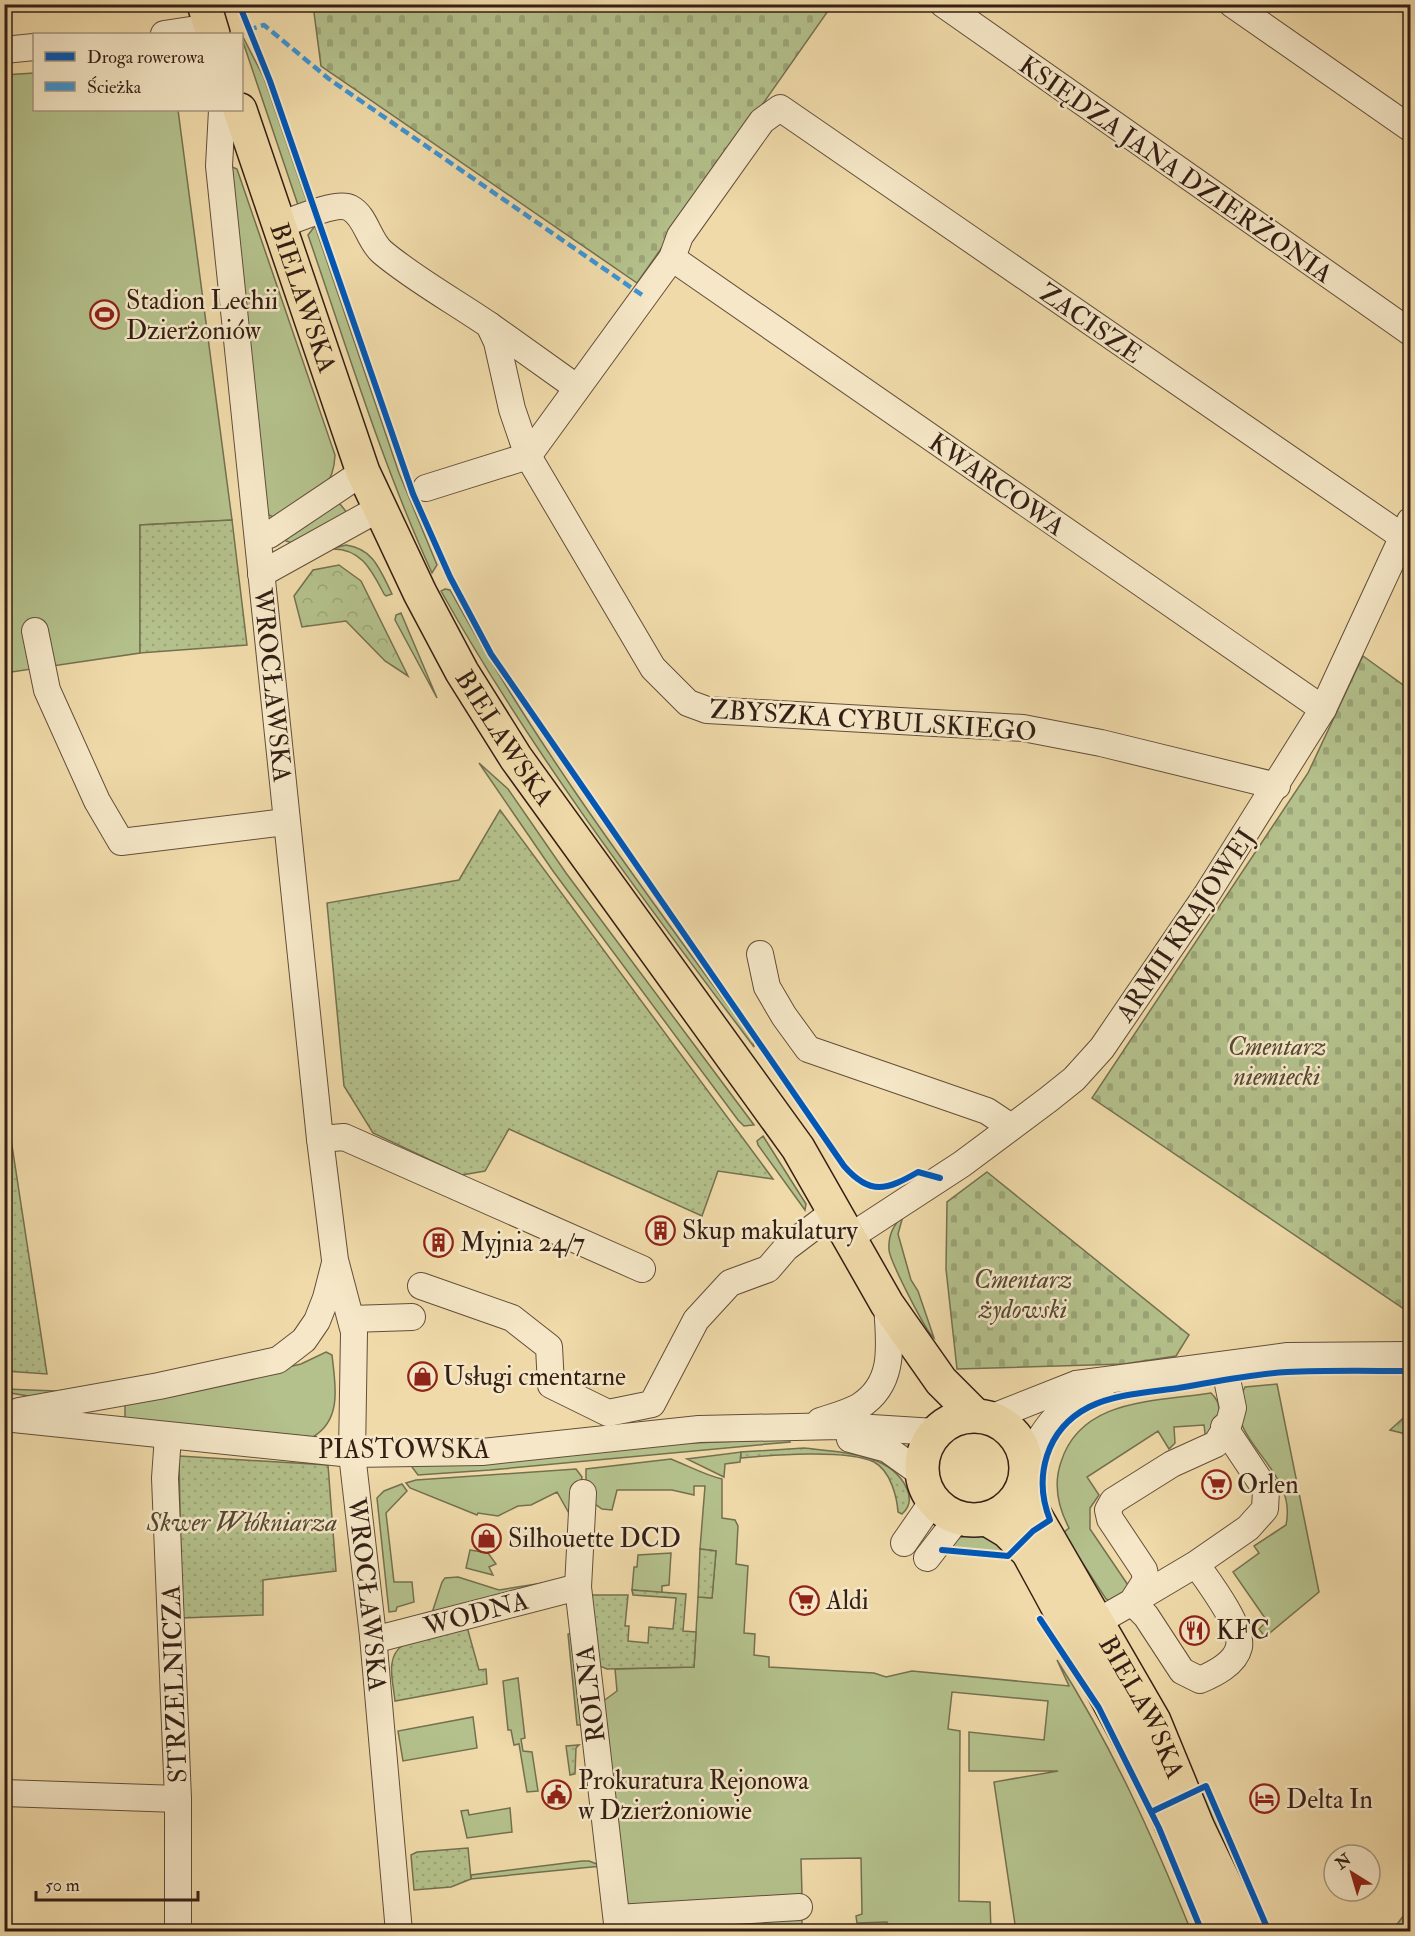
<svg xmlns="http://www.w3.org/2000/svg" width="1415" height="1936" font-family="'IM FELL Double Pica',serif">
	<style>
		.grass { fill: #b4c18c; stroke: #747050; stroke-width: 1.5 }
		.forest { fill: url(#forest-crowns); stroke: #747050; stroke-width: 1.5 }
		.cemetery { fill: url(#cemetery-stones); stroke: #747050; stroke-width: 1.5 }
		.park { fill: url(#park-dots); stroke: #747050; stroke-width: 1.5 }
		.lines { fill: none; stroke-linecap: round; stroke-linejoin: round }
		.minor-casing { stroke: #634e3a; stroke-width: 28 }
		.major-casing { stroke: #341f15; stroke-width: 36 }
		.minor { stroke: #f5e7c7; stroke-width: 26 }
		.major { stroke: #f0daa9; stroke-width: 33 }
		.quiet { stroke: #3d94d3; stroke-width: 4.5; stroke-dasharray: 9 4.5; stroke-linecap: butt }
		.cycleway-casing { stroke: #f5e7c7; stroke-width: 10 }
		.cycleway { stroke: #0057b8; stroke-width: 6 }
		.labels { text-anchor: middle; stroke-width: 5; stroke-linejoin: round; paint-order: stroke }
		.street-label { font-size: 26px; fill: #341f15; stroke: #f5e7c7 }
		.poi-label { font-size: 26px; fill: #341f15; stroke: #f5e7c7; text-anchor: start }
		.park-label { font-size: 26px; font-style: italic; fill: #544833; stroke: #f5e7c7 }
	</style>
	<defs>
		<pattern id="forest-crowns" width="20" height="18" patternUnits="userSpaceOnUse" patternTransform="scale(1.5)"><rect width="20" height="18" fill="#b4c18c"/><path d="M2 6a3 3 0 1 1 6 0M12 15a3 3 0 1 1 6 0" fill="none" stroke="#9ba578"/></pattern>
		<pattern id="cemetery-stones" width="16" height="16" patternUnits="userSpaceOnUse" patternTransform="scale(1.5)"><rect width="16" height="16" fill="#b4c18c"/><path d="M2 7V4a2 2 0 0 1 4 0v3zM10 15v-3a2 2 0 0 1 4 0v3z" fill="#9ba578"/></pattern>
		<pattern id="park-dots" width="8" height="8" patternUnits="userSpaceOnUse" patternTransform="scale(1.5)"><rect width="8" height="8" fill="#b4c18c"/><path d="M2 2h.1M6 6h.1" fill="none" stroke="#9ba578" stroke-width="1.8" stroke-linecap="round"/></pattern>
	</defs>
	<rect width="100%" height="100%" fill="#f0daa9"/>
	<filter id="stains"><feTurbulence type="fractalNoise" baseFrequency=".00333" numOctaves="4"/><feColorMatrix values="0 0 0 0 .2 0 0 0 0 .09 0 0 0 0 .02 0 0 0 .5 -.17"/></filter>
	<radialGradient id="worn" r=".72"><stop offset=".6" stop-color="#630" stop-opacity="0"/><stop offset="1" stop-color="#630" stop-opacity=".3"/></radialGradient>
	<path class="grass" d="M243,37l21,41 44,127h-10l-56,-166z
		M34,73v37h144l54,410 -92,5v128l-135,20 -1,-598z
		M230,166l7,3 98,286c-1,39 -28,45 -58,64l-8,-4 -5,-11z
		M315,226l84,247 38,92 -5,8c-50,-109 -85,-225 -124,-338z
		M340,504l8,10 -56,29 -6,-2 -1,-3 48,-33z
		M346,545c28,4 34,25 46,49l-6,2 -2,-2c-12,-23 -23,-47 -54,-45z
		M445,589l5,1c87,159 197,304 303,450l1,7c-111,-148 -223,-295 -313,-456z
		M401,613l36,85 -42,-78 1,-5z
		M479,763l29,26 58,84 188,252 -10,1 -6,-6 -185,-249z
		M763,1136l43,68 -1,6 -47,-65 -1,-4z
		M903,1216l-5,18 13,46 7,11 16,47c-8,-6 -44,-77 -45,-88 -1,-14 4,-25 14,-34z
		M326,1352l6,3c3,29 11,64 -19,82l-188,-19v-14l176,-40z
		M1277,1384l42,208 -54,45 -6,-8 8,-8 -34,-49 26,-19 -5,-7 32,-21c13,-60 -70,-86 -41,-138z
		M5,1389l51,2 35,-2 -57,8 -29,-5z
		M1211,1393c16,15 6,34 -5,48l-2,-16 -30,2 1,16 -6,6 -11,-18 -71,46 12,18 -9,13v21l40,59 -16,15 -8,-4 -43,-66 6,-5c-11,-21 -16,-43 -8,-66 20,-64 94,-60 150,-69z
		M789,1439l1,3 -300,28 -72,5 -6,-8v-3l235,-19z
		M741,1452l-1,10 -15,2 -1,13 -37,-18z
		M671,1459c18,7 33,16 51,20v39l13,2 3,6 -2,38 12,2 -4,67 11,1 -1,21 15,2v10l105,6 12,4 26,-6 157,15 -12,-26c55,86 96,177 134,271h-175l-22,-149 64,-11h-89v-39l75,8 4,-39 -96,-9 -4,37 12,2 -1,170 31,1 1,29h-104v-9l-30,1 -1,-7 6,-2 -1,-56 -60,1 1,35 -178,14 -22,-206 15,-11 -2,-22 79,-2 4,-70 14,1 4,-47 -16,-2 5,-63h-11v9l-22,-5h-55l-5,20 -10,-1 -7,-5v-16h-9v-19z
		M576,1469l6,8 -7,41 -5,-3 -13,-23 -26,13 -13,1 -20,10 -20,-3 -1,2 -67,-27 -4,-5 10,-3z
		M402,1484l5,7 -21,22 8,69h18l2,20 -17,5 -1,4 -7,1 -12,-114 7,-7z
		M981,1534l32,11 -9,7 -60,-5 17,-10z
		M470,1550l18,3 8,11 -7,3 4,8 -27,-7z
		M671,1553l-2,32 -7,1v7l-30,-3 2,-23h3l1,-12z
		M458,1577l41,13 50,-8 -117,31 10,-31 3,-4z
		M573,1633l12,92h-8l-9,-91z
		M518,1678l7,60 -4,1 2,12 9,1 6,39 -11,1 -8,-48 -5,1 -3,-15h-3l-5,-49z
		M473,1717l4,31 -74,13 -5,-30z
		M1199,1790l6,1 61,140h-7z
		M510,1808l2,24 -45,6 -6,-27 7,-1 1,5z
		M582,1861h7l13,5 -131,13v-4z
		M802,1917v14h-19v-3l-153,4 4,-5z"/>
	<path class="forest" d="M339,565l22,16 47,95 -23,-15 -39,-40 -44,6 -8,-31 19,-26z
		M1410,1412v23l-20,-5z
		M1410,1907v24h-18z"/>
	<path class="cemetery" d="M819,4l9,7 -191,272 -316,-217 -8,-61z
		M1363,656l47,34v623l-318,-215 216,-325z
		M987,1172l202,163 -13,21 -52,8 -167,5 -11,-100 1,-67z"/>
	<path class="park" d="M232,520l15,125 -107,8v-128z
		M500,810l273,369 -55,-8 -16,45 -193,-87 -24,42 -23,4 -89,-42 -29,-47 -17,-183 132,-23z
		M4,1126h5l38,248 -42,-3z
		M804,1448c34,4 87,4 103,41 4,9 3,18 -5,25l-4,-2c-1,-14 -7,-41 -24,-50 -27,-13 -103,-7 -133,-4v-6z
		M179,1456l149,9 8,106 -73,9v35l-81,3z
		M700,1549l16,2 -4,47 -14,-1z
		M632,1590l54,4 -3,37 13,1 -2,35 -87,2 -12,-5 -4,-69h37l-3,31h4l-1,15 20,2 1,-16 24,2 3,-31 -43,-3z
		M467,1627l12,43 7,-1 1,15 -92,17c-2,-20 -10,-44 8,-56z
		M579,1745l-3,3 -1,26 -5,1 -4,-29z
		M468,1848l3,31 -20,8 -37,3 -3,-35 6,-3z"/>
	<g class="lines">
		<defs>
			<g id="minor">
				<path d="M943,4l467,328"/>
				<path d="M1232,4l178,124"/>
				<path d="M164,34l46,-7"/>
				<path d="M4,50l30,-3"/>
				<path id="s1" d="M222,110l-3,56 101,973 15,121 19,72 -2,122 21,182 26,296"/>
				<path d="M280,225c14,-5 57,-24 70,-17 16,8 18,32 32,44 32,27 72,49 107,73l8,17 15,67 16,47 125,212 35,35 19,7 316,18 78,15 176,43"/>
				<path d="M672,258l651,451"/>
				<path d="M489,325l87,62"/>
				<path d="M426,488l102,-32 144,-198 8,-22 82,-115 18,-13 623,429"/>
				<path d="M258,537l11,-2 94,-63"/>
				<path d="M261,574l119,-66"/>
				<path d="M35,631l12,59 50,111 24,41 164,-20"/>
				<path d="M760,954l7,33 17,29 24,33 179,62 24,16"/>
				<path d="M320,1139l24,-2 298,132"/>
				<path d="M850,1237l112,-73 87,-65 25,-20 28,-31 105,-154 116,-185 87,-188"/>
				<path d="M421,1286l91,32 37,29 2,38 57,28 44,-9 44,-84 34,-37 38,-14 18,-21 50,-38"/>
				<path d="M351,1319l61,-2"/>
				<path d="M19,1411l140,-25 119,-26 26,-20 13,-19 9,-23 9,-35"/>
				<path d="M4,1418l348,36 130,-2 217,-23 141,-3 95,6"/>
				<path d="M990,1418l86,-34 212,-28 122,-1"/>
				<path d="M820,1421c12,-4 28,-8 40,-15 37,-24 29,-64 27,-102"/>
				<path d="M168,1436l-3,42 13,321v133"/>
				<path d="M850,1439l37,10 35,25"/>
				<path d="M1026,1462c22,-38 32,-56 75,-72"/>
				<path d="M583,1493l-5,94 40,345"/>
				<path d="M904,1543l29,-42"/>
				<path d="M927,1558l31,-40"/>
				<path d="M1196,1564c12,17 47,63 43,83 -4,17 -25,27 -39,33l-18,-9 -36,-55 -14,-14 64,-38 52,-36 17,-19 1,-19 -42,-63"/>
				<path d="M1097,1622l35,-20 14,-22 -2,-10 -34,-51 -2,-9 5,-9 59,-37 44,-20 13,-21 4,-15 -9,-43"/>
				<path d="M373,1636l12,1 193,-50"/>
				<path d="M4,1793l174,6"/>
				<path d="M617,1918l182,-11"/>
			</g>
			<g id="major">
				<path d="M204,4l9,30"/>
				<path id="s2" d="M240,110l123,362 57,121 42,79 54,86 282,390 89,156 54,77 34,34"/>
				<circle cx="974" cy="1468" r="52"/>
				<path id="s3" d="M1021,1491l133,230 44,107 50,104"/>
				<path d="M987,1519l20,12 21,21 18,33 107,198 67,149"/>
			</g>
		</defs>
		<use href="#minor" class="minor-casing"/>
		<use href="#major" class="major-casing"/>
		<use href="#minor" class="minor"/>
		<use href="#major" class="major"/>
		<path class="quiet" d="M248,30l16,-5 65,54 313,216"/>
		<defs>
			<path id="cycleway" d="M239,4l31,77 143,413 37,83 41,77 353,512c26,30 43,24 74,6l22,6
				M942,1550l66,6 25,-25 17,-11c-17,-43 -4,-91 39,-113 26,-13 61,-15 89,-19 36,-6 73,-14 109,-16 41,-2 82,-1 123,-1
				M1040,1619l59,89 60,120 43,104
				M1151,1812l55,-26 63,146"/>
		</defs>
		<use href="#cycleway" class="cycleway-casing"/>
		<use href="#cycleway" class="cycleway"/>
	</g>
	<defs>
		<symbol id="stadium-ring" viewBox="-11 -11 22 22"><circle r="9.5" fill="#f5e7c7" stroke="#8f2418" stroke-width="1.5"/><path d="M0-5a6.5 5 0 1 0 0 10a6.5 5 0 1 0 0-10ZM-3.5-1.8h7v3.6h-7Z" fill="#8f2418"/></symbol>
		<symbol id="building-ring" viewBox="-11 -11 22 22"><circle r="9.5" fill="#f5e7c7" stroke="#8f2418" stroke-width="1.5"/><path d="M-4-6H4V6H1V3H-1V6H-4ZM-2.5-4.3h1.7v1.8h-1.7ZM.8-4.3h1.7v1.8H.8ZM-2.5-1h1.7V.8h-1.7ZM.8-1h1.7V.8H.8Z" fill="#8f2418"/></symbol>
		<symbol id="shop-ring" viewBox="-11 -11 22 22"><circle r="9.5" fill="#f5e7c7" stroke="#8f2418" stroke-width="1.5"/><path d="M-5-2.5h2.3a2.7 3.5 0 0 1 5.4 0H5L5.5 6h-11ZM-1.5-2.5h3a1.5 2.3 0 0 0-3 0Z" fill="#8f2418"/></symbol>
		<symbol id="supermarket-ring" viewBox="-11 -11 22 22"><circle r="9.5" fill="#f5e7c7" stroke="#8f2418" stroke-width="1.5"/><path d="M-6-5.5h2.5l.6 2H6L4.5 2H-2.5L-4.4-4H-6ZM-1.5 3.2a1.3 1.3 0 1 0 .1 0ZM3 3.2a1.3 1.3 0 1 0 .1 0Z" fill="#8f2418"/></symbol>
		<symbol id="restaurant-ring" viewBox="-11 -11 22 22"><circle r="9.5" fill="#f5e7c7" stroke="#8f2418" stroke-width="1.5"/><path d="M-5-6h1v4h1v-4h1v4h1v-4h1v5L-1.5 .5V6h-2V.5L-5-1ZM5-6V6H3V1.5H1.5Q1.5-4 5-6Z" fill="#8f2418"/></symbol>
		<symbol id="civic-ring" viewBox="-11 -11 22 22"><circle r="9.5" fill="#f5e7c7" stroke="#8f2418" stroke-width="1.5"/><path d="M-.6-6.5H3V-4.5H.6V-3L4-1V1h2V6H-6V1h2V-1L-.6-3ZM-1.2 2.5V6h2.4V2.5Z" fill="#8f2418"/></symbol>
		<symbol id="hotel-ring" viewBox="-11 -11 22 22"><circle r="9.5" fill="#f5e7c7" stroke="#8f2418" stroke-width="1.5"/><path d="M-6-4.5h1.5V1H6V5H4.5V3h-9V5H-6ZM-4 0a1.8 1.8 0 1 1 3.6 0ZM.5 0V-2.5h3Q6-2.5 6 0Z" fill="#8f2418"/></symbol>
	</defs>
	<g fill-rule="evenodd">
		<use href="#stadium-ring" x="88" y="298" width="33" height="33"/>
		<use href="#building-ring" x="644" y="1214" width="33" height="33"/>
		<use href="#building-ring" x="422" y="1226" width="33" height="33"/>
		<use href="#shop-ring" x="406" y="1360" width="33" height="33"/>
		<use href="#supermarket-ring" x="1200" y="1468" width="33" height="33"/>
		<use href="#shop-ring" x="470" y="1522" width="33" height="33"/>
		<use href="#supermarket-ring" x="788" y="1584" width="33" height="33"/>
		<use href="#restaurant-ring" x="1178" y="1614" width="33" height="33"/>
		<use href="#civic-ring" x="540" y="1778" width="33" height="33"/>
		<use href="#hotel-ring" x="1248" y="1782" width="33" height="33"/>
	</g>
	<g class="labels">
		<g class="street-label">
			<text transform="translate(1176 169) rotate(35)" y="9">KSIĘDZA JANA DZIERŻONIA</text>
			<text dy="9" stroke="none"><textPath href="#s2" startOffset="198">BIELAWSKA</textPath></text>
			<text transform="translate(1091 323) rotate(35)" y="9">ZACISZE</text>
			<text transform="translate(997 484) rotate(35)" y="9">KWARCOWA</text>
			<text dy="9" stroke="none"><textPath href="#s1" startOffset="578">WROCŁAWSKA</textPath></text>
			<text transform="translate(873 720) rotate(4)" y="9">ZBYSZKA CYBULSKIEGO</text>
			<text dy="9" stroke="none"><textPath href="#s2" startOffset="684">BIELAWSKA</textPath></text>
			<text transform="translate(1185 925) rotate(-56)" y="9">ARMII KRAJOWEJ</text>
			<text x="404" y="1458">PIASTOWSKA</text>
			<text dy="9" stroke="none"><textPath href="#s1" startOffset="1494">WROCŁAWSKA</textPath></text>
			<text transform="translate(476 1613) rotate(-15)" y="9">WODNA</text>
			<text transform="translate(174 1684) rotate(-92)" y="9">STRZELNICZA</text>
			<text transform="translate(590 1694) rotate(-97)" y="9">ROLNA</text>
			<text dy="9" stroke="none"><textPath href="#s3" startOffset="248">BIELAWSKA</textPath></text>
		</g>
		<g class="poi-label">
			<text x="126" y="309">Stadion Lechii<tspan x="126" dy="30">Dzierżoniów</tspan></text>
			<text x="682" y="1239">Skup makulatury</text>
			<text x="460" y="1251">Myjnia 24/7</text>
			<text x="443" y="1385">Usługi cmentarne</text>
			<text x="1237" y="1493">Orlen</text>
			<text x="508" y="1547">Silhouette DCD</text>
			<text x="826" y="1609">Aldi</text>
			<text x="1216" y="1639">KFC</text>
			<text x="578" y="1789">Prokuratura Rejonowa<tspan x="578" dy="30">w Dzierżoniowie</tspan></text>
			<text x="1286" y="1808">Delta In</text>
		</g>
		<g class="park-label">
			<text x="1277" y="1055">Cmentarz<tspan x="1277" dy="30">niemiecki</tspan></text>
			<text x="1023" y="1288">Cmentarz<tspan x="1023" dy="30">żydowski</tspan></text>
			<text x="242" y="1531">Skwer Włókniarza</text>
		</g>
	</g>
	<rect width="1415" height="1936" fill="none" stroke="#f0daa9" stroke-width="24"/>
	<rect x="6" y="6" width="1403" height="1924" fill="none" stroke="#341f15" stroke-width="3"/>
	<rect x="12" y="12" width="1391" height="1912" fill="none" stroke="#341f15" stroke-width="1.5"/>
	<rect x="33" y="33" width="210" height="78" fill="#f5e7c7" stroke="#a89780" stroke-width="1.5"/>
	<rect x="45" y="52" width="30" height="9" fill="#0057b8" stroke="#a89780" stroke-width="1.5"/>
	<text x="87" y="63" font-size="18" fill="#341f15">Droga rowerowa</text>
	<rect x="45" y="82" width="30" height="9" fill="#3d94d3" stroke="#a89780" stroke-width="1.5"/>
	<text x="87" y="93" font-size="18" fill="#341f15">Ścieżka</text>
	<g transform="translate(1352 1873) rotate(323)"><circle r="28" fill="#f5e7c7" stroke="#a89780" stroke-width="1.5"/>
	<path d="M0-4.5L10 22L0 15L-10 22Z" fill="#8f2418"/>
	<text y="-9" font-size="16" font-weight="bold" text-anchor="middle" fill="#341f15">N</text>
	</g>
	<path d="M36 1891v9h162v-9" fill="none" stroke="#341f15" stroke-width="3"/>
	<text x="45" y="1891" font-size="18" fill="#341f15" stroke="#f5e7c7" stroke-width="4.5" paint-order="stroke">50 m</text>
	<rect width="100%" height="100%" filter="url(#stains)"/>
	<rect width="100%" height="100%" fill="url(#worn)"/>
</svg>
